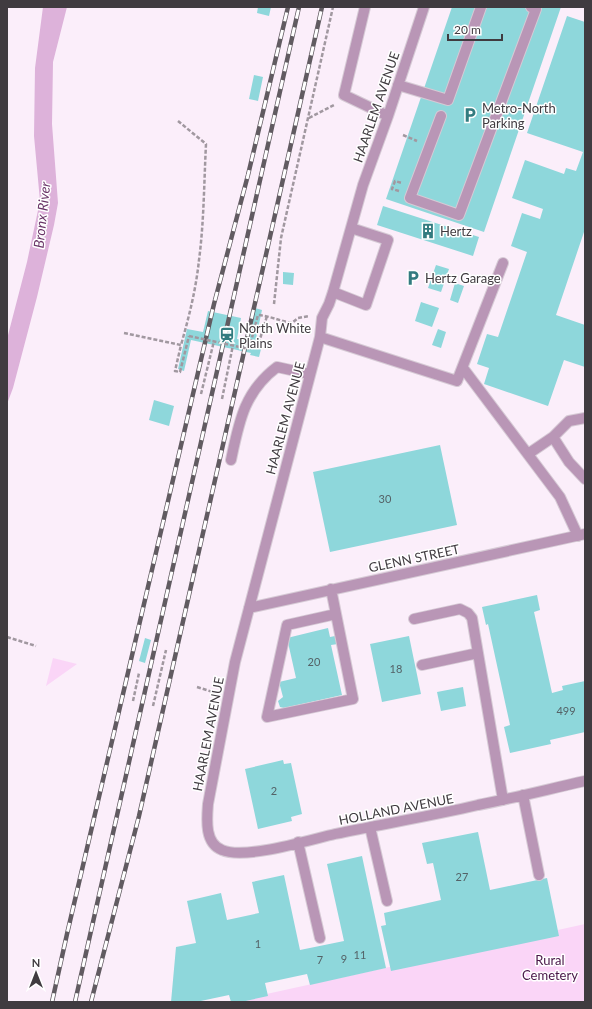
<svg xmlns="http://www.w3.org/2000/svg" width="592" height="1009" font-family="Lato,sans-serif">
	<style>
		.green { fill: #fad5f7 }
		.water { fill: #ddb2da }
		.building { fill: #8ed7db }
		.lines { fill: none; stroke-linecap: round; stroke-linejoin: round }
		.minor-casing { stroke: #d6cad5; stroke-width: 12 }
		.path { stroke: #a198a0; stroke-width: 2.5; stroke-dasharray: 4 2; stroke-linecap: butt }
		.minor { stroke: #b996b6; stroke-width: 10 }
		.rail-casing { stroke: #615b61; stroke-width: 4.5 }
		.rail { stroke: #fff; stroke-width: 3; stroke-dasharray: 9; stroke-linecap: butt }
		.path-bridge { stroke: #a198a0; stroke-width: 2.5; stroke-dasharray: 4 2; stroke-linecap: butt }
		.labels { text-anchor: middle; stroke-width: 3; stroke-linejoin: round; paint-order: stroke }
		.number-label { font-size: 11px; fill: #546267 }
		.street-label { font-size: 13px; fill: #403b40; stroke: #fff }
		.poi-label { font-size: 13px; fill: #403b40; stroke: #fff; text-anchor: start }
		.park-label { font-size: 13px; fill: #481547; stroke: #fff }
		.water-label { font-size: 14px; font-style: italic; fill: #693467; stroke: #fff }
	</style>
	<rect width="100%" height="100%" fill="#fbeefa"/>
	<path class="green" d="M53,658l24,6 -31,22z
		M585,924v78h-355z"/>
	<path class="water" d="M43,7h24l-14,55 -1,62 6,79 -4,22 -17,72 -24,91 -6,16v-65l20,-77 13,-61 -6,-65 1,-68z"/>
	<path class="building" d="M258,7h13l-2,9 -12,-3z
		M452,7h109l-77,225 -98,-33z
		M567,16l18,6v207l-29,86 29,10v42l-21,-7 -16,46 -64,-22 5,-16 -12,-4 10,-30 11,3 29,-85 -16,-6 11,-33 18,6 3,-10 -31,-11 13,-38 39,14 2,-6 10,3 7,-19 -56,-19z
		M254,75l9,2 -5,24 -9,-2z
		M383,206l96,31 -6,19 -96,-31z
		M436,265l13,4 -8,23 -13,-4z
		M283,272l11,1 -1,12 -10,-1z
		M455,283l9,3 -6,17 -8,-3z
		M421,302l18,6 -7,19 -17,-6z
		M255,308l7,2 -8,38 7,1 -2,8 -9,-2 1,-2 -60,-13 -7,31 -6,-2 9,-40 16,3 5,-21 33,7 -4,21 10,2z
		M438,329l8,3 -5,16 -9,-3z
		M154,400l20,6 -5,20 -20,-6z
		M440,445l17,80 -127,27 -17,-80z
		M537,595l3,15 -6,2 18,81 11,-3 -1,-4 23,-5v51l-35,8 1,4 -41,9 -6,-26 6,-2 -22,-101 -2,1 -4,-18z
		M328,628l2,9 5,-1v-1l3,9 -7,1 11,50 -58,13 -4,-1 -2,-6 5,-4 -4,-15 17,-4 -9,-40z
		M409,636l12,58 -39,8 -12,-58z
		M145,638l6,2 -6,23 -6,-2z
		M463,687l3,19 -25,5 -4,-19z
		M283,760l1,4 7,-1 11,51 -11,3 1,4 -34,8 -13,-60z
		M478,832l12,58 57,-12 12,58 -168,35 -10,-45 5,-1 -2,-12 57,-13 -8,-37 -6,1 -5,-21z
		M362,856l24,112 -76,17 -3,-11 -42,9 3,13 -27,6h-10l-2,-7 -33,7h-25l5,-55 20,-4 -9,-42 34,-8 6,27 32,-7 -7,-31 32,-7 16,75 44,-9 -17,-77z"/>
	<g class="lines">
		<defs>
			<path id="minor" d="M365,7l-21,88 44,21
				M424,7l-36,109 -25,69 -30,107 -4,12 -7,14 -2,19 -85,325 -27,142c-1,14 -4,39 14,46 23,10 87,-10 113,-16 48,-10 96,-18 143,-29 36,-7 71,-16 107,-24
				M398,85l50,15 33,-93
				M441,116l-31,82 49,17 77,-206 -5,-2
				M333,292l33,13 22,-65 -37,-12
				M320,337l137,44 46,-118
				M463,368l97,129 18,39
				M553,437l16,25 16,17
				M528,454l25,-17 16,-16 16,-3
				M231,460c8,-38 13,-68 46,-93l32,7
				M331,589l22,110 -86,18 20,-92 49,-11
				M249,608l336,-74
				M414,619l46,-10 8,4 4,5 31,182
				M422,665l56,-12
				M523,795l16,80
				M370,827l17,74
				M298,842l22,96"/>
		</defs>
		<use href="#minor" class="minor-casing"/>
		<path class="path" d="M309,118l25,-13
			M178,121l28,23c-2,39 -2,78 -7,116 -3,29 -10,57 -18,85
			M403,135l14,6
			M399,191l-7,-2 3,-8 7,2
			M274,304l7,-66 52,-231
			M124,333l57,12 -6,26 5,1 9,-36
			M249,349l9,-34c12,1 22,6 34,8l6,-5 11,-2
			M257,349l10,-33
			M201,394l13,-53
			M222,399l11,-54
			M7,637l29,9
			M197,687l19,6
			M133,701l6,-28
			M153,706l13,-56"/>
		<use href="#minor" class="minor"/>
		<defs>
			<path id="rail" d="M52,1002l15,-68 147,-630 34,-129 40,-168
				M75,1002l224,-995
				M91,1002l48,-186 183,-809"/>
		</defs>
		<use href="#rail" class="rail-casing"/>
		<use href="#rail" class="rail"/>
		<path class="path-bridge" d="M189,336l60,13"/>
	</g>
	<defs>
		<symbol id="parking-bare" viewBox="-9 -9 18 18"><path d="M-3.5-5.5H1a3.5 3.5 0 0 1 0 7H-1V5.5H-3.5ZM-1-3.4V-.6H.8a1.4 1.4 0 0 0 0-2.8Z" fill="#327b7f" stroke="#fff" stroke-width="2.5" paint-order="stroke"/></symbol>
		<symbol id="building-bare" viewBox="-9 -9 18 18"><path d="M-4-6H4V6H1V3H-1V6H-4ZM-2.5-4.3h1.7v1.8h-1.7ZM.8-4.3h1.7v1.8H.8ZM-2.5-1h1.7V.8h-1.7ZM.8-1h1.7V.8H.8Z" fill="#327b7f" stroke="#fff" stroke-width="2.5" paint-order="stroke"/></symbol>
		<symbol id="station-bare" viewBox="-9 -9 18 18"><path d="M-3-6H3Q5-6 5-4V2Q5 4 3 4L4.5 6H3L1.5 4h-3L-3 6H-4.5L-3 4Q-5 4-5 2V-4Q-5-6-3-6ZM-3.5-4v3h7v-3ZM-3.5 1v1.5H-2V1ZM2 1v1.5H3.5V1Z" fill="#327b7f" stroke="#fff" stroke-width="2.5" paint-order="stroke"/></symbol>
	</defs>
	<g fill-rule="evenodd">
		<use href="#parking-bare" x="459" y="104" width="22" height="22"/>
		<use href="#building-bare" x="417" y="220" width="22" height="22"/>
		<use href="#parking-bare" x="402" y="267" width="22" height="22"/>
		<use href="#station-bare" x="216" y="324" width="22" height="22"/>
	</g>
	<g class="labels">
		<g class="number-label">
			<text x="385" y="503">30</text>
			<text x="314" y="666">20</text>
			<text x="396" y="673">18</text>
			<text x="566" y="715">499</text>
			<text x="274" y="795">2</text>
			<text x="462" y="881">27</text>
			<text x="258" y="948">1</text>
			<text x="360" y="959">11</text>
			<text x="344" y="963">9</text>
			<text x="320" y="964">7</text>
		</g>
		<g class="street-label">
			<text transform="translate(376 107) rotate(-71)" y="5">HAARLEM AVENUE</text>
			<text transform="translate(285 418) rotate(-75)" y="5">HAARLEM AVENUE</text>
			<text transform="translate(414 558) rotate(-12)" y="5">GLENN STREET</text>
			<text transform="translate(208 734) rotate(-79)" y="5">HAARLEM AVENUE</text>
			<text transform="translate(396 809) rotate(-11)" y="5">HOLLAND AVENUE</text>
		</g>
		<g class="poi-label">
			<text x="482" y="113">Metro-North<tspan x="482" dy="15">Parking</tspan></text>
			<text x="440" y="236">Hertz</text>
			<text x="425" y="283">Hertz Garage</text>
			<text x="239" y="333">North White<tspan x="239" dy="15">Plains</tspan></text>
		</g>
		<g class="park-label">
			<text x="550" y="965">Rural<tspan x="550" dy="15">Cemetery</tspan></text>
		</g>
		<g class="water-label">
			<text transform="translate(42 215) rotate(-84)" y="5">Bronx River</text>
		</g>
	</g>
	<rect width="592" height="1009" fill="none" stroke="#403b40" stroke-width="16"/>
	<g transform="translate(36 973)" stroke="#ffffff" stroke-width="3" paint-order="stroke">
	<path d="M0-3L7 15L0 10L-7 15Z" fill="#403b40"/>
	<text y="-6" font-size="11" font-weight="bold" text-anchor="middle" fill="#403b40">N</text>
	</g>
	<path d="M448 34v6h54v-6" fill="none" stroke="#403b40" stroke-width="2"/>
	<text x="454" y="34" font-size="12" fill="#403b40" stroke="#ffffff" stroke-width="3" paint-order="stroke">20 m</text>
</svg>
